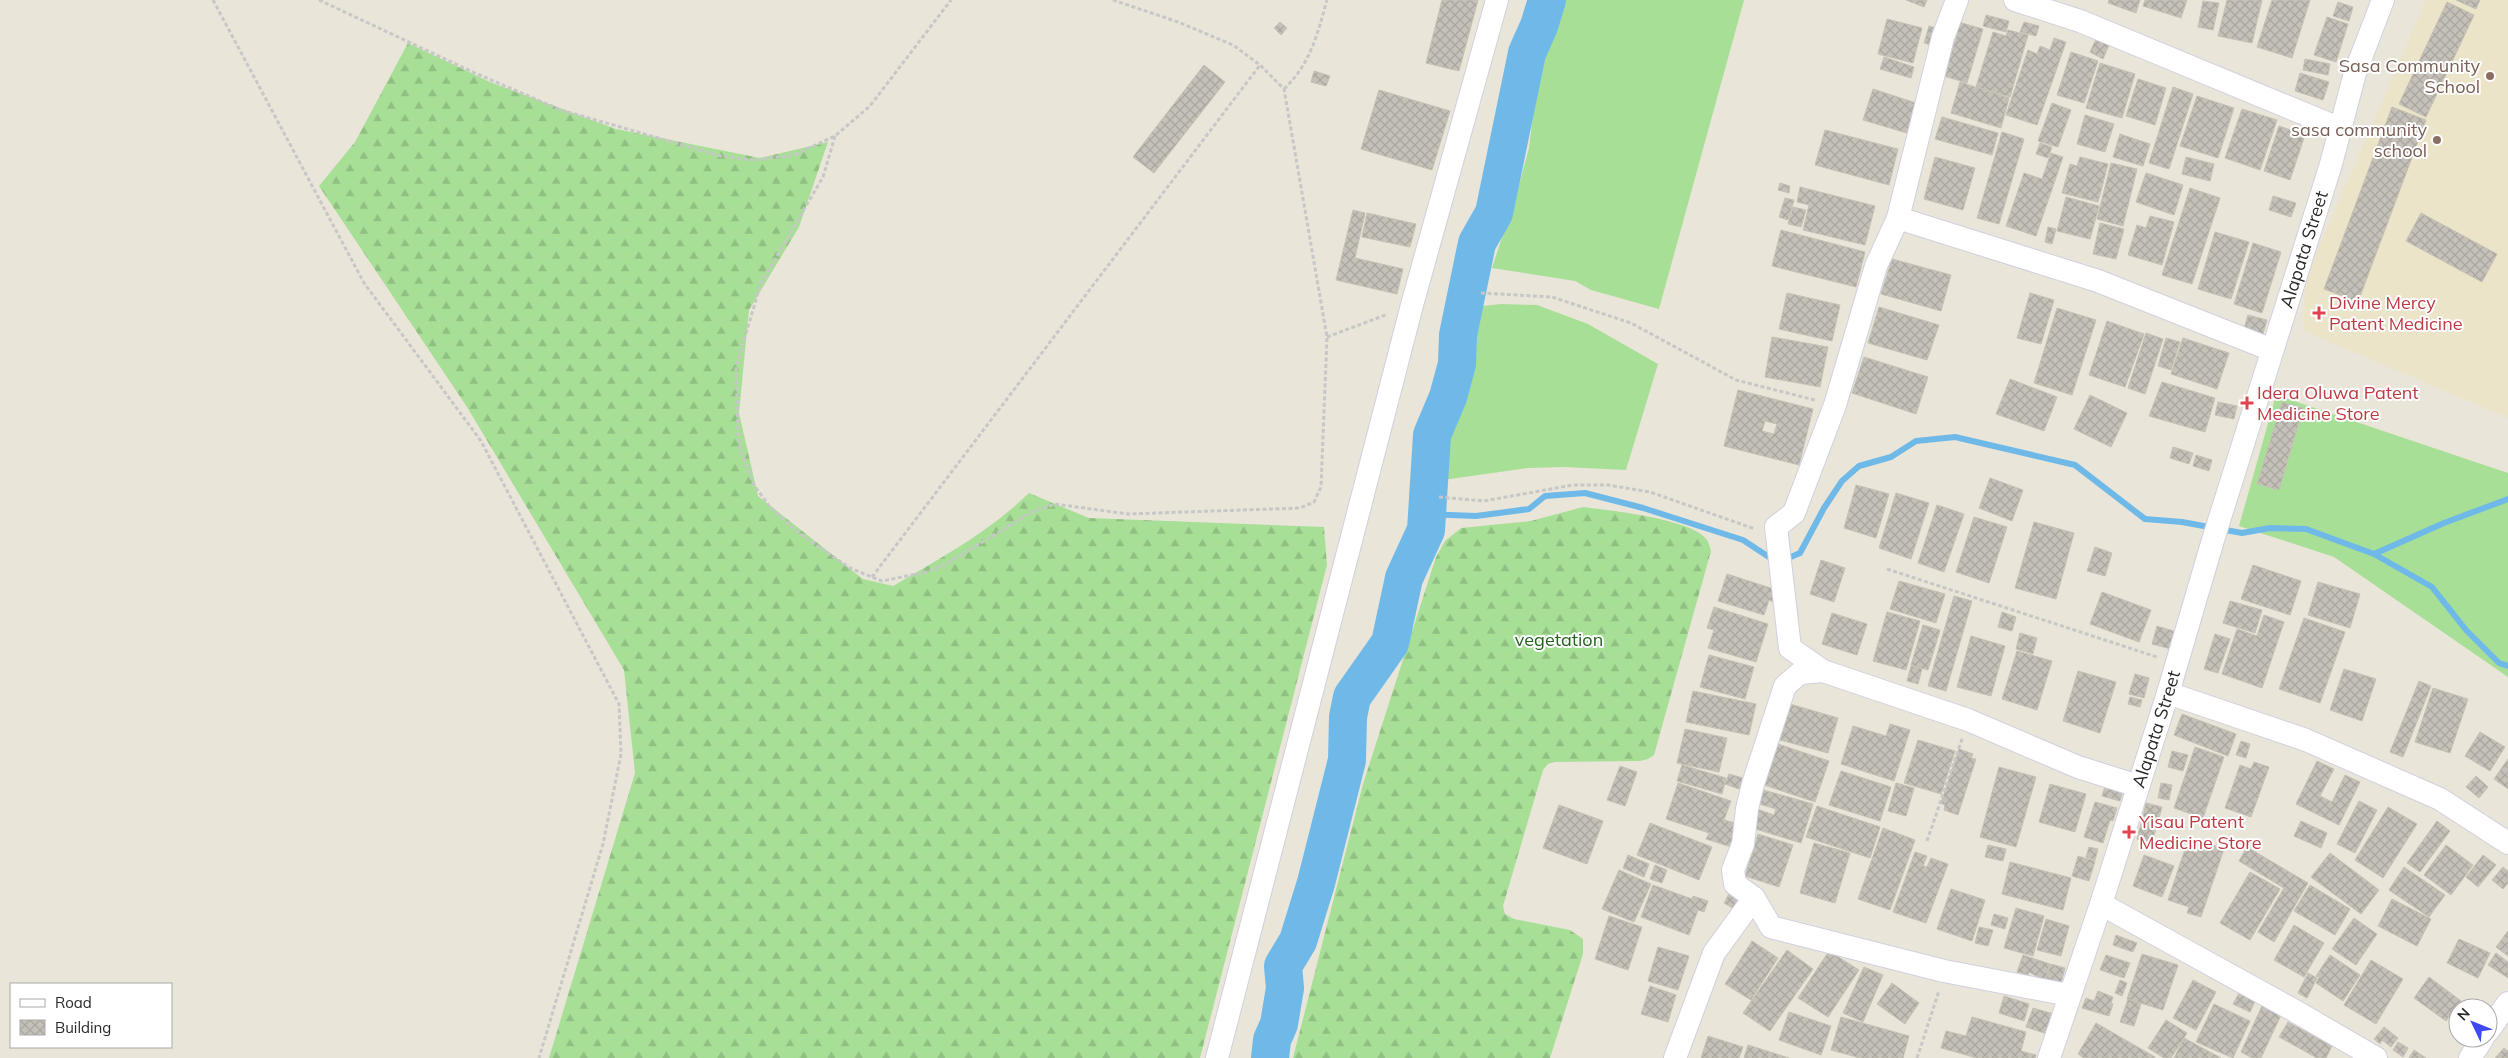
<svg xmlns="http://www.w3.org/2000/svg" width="2508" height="1058" font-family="Mulish,sans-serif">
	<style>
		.education { fill: #ebe4c9 }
		.grass { fill: #a7df97 }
		.forest { fill: url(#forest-firs) }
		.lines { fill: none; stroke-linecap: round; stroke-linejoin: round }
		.stream { stroke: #6fb9e9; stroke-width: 6 }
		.river { stroke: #6fb9e9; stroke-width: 38 }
		.building { fill: url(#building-cross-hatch); stroke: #c5c1b3; fill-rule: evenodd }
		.minor-casing { stroke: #cfd0e0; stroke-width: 24 }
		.path { stroke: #c7c7c7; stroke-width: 3; stroke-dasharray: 4 2.5; stroke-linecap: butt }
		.minor { stroke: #fff; stroke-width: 22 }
		.education-dot { fill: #8d6e63; stroke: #fff; stroke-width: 2 }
		.health-dot { fill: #e0444e; stroke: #fff; stroke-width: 2 }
		.labels { text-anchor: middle; stroke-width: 4; stroke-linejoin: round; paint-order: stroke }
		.education-label { font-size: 18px; fill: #785e54; stroke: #fff; text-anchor: end }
		.street-label { font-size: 18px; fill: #282828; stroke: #fff }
		.health-label { font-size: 18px; fill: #be3a42; stroke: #fff; text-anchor: start }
		.park-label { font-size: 18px; fill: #21611c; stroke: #fff }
	</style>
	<defs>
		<pattern id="forest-firs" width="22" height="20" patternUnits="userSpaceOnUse" patternTransform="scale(1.25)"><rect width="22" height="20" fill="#a7df97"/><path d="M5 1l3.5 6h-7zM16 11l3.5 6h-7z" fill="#90bf82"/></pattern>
		<pattern id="building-cross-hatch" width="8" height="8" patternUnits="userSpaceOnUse" patternTransform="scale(1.25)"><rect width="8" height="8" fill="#c5c1b9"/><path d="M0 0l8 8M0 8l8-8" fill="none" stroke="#a9a69f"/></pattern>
	</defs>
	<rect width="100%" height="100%" fill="#eae5d9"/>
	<path class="education" d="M2426,0h82v418l-204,-87 1,-51z"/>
	<path class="grass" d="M1557,0h187l-85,309 -68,-19 -16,-9 -83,-13 27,-83 10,-37 10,-83z
		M1501,304l36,1 51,19 70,40 -32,106 -62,-3 -36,1 -85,12 -4,-60 35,-113z
		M2276,395l232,78v204l-174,-120 -95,-31z"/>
	<path class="forest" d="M408,43l82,39 126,47 144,29 68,-16 -29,85 -50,83 -10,103 19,83 105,83 30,7c48,-28 96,-54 136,-93l60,25 235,9 3,38 -127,493h-651l86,-285 -11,-103 -157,-263 -148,-221 36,-44z
		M1583,507c24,3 111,12 124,33 2,3 3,8 4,11l-57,204 -6,4 -8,2 -85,1 -7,2 -5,6 -40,136 2,8 9,5 56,11 13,9v15l-33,104h-257l70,-274 73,-227 9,-16 16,-13 70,-7z"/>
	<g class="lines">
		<path class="stream" d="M1425,514l51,2 53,-7 16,-13 40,-3 58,15 100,32 32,21
			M2374,554l70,-31 64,-24
			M1784,560l16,-7 24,-45 18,-27 17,-15 32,-9 25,-16 39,-4 120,28 70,54 37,3 60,11 28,-5 36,1 68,25 58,33 34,43 33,33 9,3"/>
		<path class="river" d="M1270,1058l2,-18 7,-16 6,-36 -2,-22 15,-25 18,-58 31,-123 1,-43 4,-20 38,-54 14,-65 22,-48 6,-95 16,-38 9,-33 1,-29 19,-92 17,-30 33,-160 12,-27 8,-26"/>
	</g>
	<path class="building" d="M1442,0h36l-19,71 -33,-8z
		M1906,0h21l-3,7z
		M2109,0h31l-4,13 -28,-10z
		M2145,0h42l-6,18 -38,-12z
		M2227,0h35l-10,43 -34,-7z
		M2272,0h38l-18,58 -35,-11z
		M2456,0h24l-4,9z
		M2203,1l16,2 -6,27 -15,-3z
		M2338,2l15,5 -4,14 -16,-5z
		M2447,2l27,13 -48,102 -27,-13z
		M1986,15l23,6 -3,11 -23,-6z
		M2327,17l21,7 -12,38 -22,-7z
		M1887,19l35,9 -9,35 -35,-9z
		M1955,21l28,8 -16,54 -23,-7 14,-44 -6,-2z
		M1280,22l7,6 -6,7 -7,-7z
		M2024,22l15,4 -3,10 -16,-4z
		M1929,26l10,3 -5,17 -10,-3z
		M2008,30l20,5 -18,62 -34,-10 17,-55 13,4z
		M2054,38l12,4 -29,83 -31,-10 22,-65 9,4 3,-8 10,4z
		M2096,39l13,6 -6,14 -13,-7z
		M2071,52l27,9 -14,42 -27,-8z
		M1884,57l30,10 -3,11 -31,-9z
		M2305,59l25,5 -2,11 -25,-5z
		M2100,63l35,11 -13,44 -36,-10z
		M1204,65l21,17 -71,91 -21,-16z
		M1314,71l16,5 -4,10 -15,-4z
		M2300,73l29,9 -6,18 -28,-9z
		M2138,79l28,9 -11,37 -29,-9z
		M1960,82l49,16 -8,30 -50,-15z
		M2173,87l20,7 -24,75 -20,-6z
		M1873,89l46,15 -9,30 -47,-14z
		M1379,90l71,21 -18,59 -71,-21z
		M2197,96l37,12 -16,50 -38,-12z
		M2052,103l19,7 -13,37 -20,-6z
		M2392,107l34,13 -68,182 -34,-13z
		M2242,109l35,11 -17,50 -35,-12z
		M2085,115l29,9 -9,28 -28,-8z
		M1942,117l56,16 -6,22 -57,-16z
		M2279,126l26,9 -15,45 -26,-9z
		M1825,130l73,19 -9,36 -74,-20z
		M2002,132l22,7 -25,85 -22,-6z
		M2120,134l30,10 -7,22 -30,-9z
		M2040,143l12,4 -4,11 -12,-4z
		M2051,153l12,4 -27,79 -30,-10 18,-53 18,6z
		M1935,157l40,11 -12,42 -39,-11z
		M2080,157l28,7 -10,38 -36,-9 8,-29 7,2z
		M2186,157l28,7 -4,17 -28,-7z
		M2111,163l26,6 -14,57 -26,-7z
		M2146,173l37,12 -9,30 -38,-13z
		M1780,183l10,3 -1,7 -11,-3z
		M1800,187l75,19 -10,39 -62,-15 6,-25 -12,-3z
		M2190,188l30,10 -28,86 -30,-9z
		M2273,196l23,7 -5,14 -22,-7z
		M2066,197l33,9 -9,33 -33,-8z
		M1785,198l9,2 -6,20 -9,-3z
		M1793,207l13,3 -5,17 -13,-3z
		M1353,210l12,3 -10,45 48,11 -6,25 -61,-14z
		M1367,213l49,11 -6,23 -48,-10z
		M2421,213l76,41 -15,28 -76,-41z
		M2150,216l24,6 -12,43 -34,-10 9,-30 9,3z
		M2100,223l24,6 -8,30 -23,-5z
		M2048,227l8,2 -4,15 -7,-2z
		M1781,230l84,22 -9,35 -84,-21z
		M2215,232l34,10 -18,57 -33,-10z
		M2253,243l28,9 -19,61 -28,-9z
		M1892,259l59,16 -10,36 -60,-17z
		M1787,293l53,12 -8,36 -53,-12z
		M2030,293l24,7 -13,44 -24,-6z
		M1879,307l60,18 -12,35 -59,-17z
		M2057,308l39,12 -24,75 -38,-12z
		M2248,315l19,5 -5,17 -19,-5z
		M2107,321l37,13 -19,53 -36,-12z
		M2146,333l17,6 -18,55 -17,-6z
		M1772,337l56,10 -8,40 -55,-10z
		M2166,338l14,4 -9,28 -13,-4z
		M2183,338l46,15 -12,36 -46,-15z
		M1864,357l64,20 -12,37 -64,-21z
		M2010,379l47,18 -13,34 -48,-17z
		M2162,382l53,16 -10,34 -56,-16z
		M1738,390l75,19 -14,56 -75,-19zM1765,421l12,3 -3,10 -12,-3z
		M2090,395l37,18 -16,34 -37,-18z
		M2218,402l19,4 -3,13 -19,-4z
		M2282,402l21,6 -24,82 -22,-6z
		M2173,447l20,6 -4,11 -19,-6z
		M2196,455l16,5 -3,11 -16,-5z
		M1990,478l33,12 -11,31 -33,-13z
		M1856,485l33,9 -13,44 -32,-10z
		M1896,493l33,10 -18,56 -32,-11z
		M1937,505l27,9 -20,58 -26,-9z
		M1974,517l33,10 -18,56 -33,-11z
		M2034,522l40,11 -18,66 -41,-11z
		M2095,547l17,6 -7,23 -18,-5z
		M1821,560l24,8 -11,34 -24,-8z
		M2253,565l48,16 -11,34 -49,-16z
		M1727,574l50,16 -4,12 -4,-2 -5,15 -46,-14z
		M1899,581l46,13 -9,29 -46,-14z
		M2318,582l42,12 -10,34 -42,-13z
		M2102,592l49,18 -12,32 -49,-18z
		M1954,596l18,5 -26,90 -18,-5z
		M2230,601l32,9 -7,23 -32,-10z
		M1714,607l54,17 -12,38 -48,-14 6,-18 -7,-2z
		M1887,612l33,9 -14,49 -33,-9z
		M2002,612l14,5 -4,14 -14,-4z
		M1832,613l35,11 -10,31 -35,-11z
		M2264,615l20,7 -22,66 -40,-14 15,-45 20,7z
		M2304,618l41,14 -25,71 -41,-14z
		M1923,625l17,5 -12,40 -17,-5z
		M2157,626l20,6 -6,17 -19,-5z
		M2020,633l17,5 -4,16 -17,-5z
		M2215,634l15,5 -12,34 -14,-4z
		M1971,636l34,10 -14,50 -34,-9z
		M2017,651l35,10 -15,49 -35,-11z
		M1709,655l45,12 -9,32 -45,-12z
		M1911,666l11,3 -4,15 -11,-3z
		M2344,669l32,10 -14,42 -32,-11z
		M2078,671l38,11 -16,51 -37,-12z
		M2135,674l14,4 -5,20 -15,-4z
		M2419,681l12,5 -28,71 -13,-5z
		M2433,688l35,11 -18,54 -35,-11z
		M1693,691l63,13 -7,31 -63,-13z
		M2130,697l12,3 -2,7 -12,-3z
		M1790,704l48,14 -10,35 -48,-13z
		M2182,714l54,20 -8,22 -54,-21z
		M1890,724l20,6 -16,51 -53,-17 12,-38 33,10z
		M1685,729l42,9 -8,34 -42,-9z
		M2480,732l25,15 -15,24 -25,-15z
		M1918,740l37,11 -14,43 -37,-11z
		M2241,741l9,3 -4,14 -10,-3z
		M1775,743l54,18 -14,41 -54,-18z
		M2195,747l29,10 -21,61 -29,-10z
		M1959,749l14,5 -2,4 5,1 -18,56 -14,-5 1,-5 -4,-2z
		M2172,751l16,4 -5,16 -15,-4z
		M2508,759v30l-14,-10z
		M2317,761l17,8 -14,27 12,6 13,-27 15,7 -21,43 -43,-21z
		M2254,762l15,5 -18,50 -26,-9 15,-43 11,4z
		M1682,765l44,13 -4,16 -45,-13z
		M1620,766l17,6 -12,34 -18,-6z
		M1999,767l37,10 -20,70 -36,-10z
		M1841,771l50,16 -11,34 -51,-16z
		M1729,774l14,4 -4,11 -14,-5z
		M2476,776l12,11 -9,11 -13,-11z
		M1678,783l53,18 -7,19 15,4 -8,23 -25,-8 3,-6 -43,-14z
		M1896,783l18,5 -8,28 -18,-5z
		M2106,783l18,5 -4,13 -18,-5z
		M2161,783l11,2 -3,15 -11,-2z
		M2050,784l36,10 -11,38 -36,-10z
		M1760,789l53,15 -12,39 -52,-16 5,-19 20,7 2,-6 -20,-6z
		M2359,801l18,9 -22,43 -18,-9z
		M2095,802l22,6 -4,13 -3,-1 -7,23 -19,-6z
		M2146,803l16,4 -10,36 -15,-4z
		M1559,805l44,16 -16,43 -44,-16z
		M1817,806l63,21 -10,31 -64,-21z
		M2388,807l29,17 -34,54 -28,-18z
		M2301,821l26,12 -6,15 -27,-12z
		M2437,821l13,10 -30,41 -13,-9z
		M1650,823l62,24 -13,33 -62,-25z
		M1883,828l32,12 -25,70 -32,-11z
		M1758,834l35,11 -14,42 -34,-11z
		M2201,841l23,8 -23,68 -14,-4 2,-6 -21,-7 17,-51 12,4z
		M1814,843l36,10 -15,50 -35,-10z
		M1988,845l18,4 -3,12 -18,-4z
		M2446,845l27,20 -22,30 -27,-20z
		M2089,847l9,2 -3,11 -9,-3z
		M2247,847l61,36 -34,59 -16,-10 26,-44 -45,-27z
		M1915,852l12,4 -4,10 4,1 4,-9 17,6 -22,59 -33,-11z
		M2330,853l49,37 -18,24 -50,-37z
		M1628,855l21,9 -5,13 -21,-9z
		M2144,855l30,11 -12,31 -29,-11z
		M2483,855l13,10 -18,22 -12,-10z
		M2078,856l17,5 -6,20 -17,-5z
		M2010,862l61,16 -8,32 -61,-16z
		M1655,865l12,5 -5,13 -12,-4z
		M2404,867l41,28 -16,22 -40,-27z
		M2503,867l5,4v12l-5,6 -11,-9z
		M1619,870l32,14 -17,38 -32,-13z
		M2250,872l30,17 -30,51 -30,-17z
		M1653,885l39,14 1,-3 15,5 -4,11 -6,-2 -9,25 -48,-18z
		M2310,885l40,24 -15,26 -41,-24z
		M1951,889l34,11 -13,41 -35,-12z
		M1730,892l17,11 -6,10 -17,-10z
		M2392,899l39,20 -14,27 -39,-20z
		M2016,908l28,8 -11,40 -29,-8z
		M1994,914l14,4 -3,11 -14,-4z
		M1609,916l33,11 -14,43 -33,-11z
		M2354,918l23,16 -21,31 -24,-16z
		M2046,919l23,7 -8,30 -24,-6z
		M2294,925l30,18 -20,34 -30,-17z
		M1979,927l14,3 -5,16 -13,-3z
		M2508,931v25l-12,-9z
		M2116,935l21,8 -4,9 -20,-7z
		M2459,939l31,14 -12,25 -31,-15z
		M1752,941l26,17 -27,42 -26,-16z
		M1658,947l31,9 -11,34 -30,-9z
		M1787,950l26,19 -43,62 -27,-18z
		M1829,951l30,19 -31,47 -30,-19z
		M2496,953l12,9v16l-20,-13z
		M2142,954l36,11 -15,45 -36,-11z
		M2023,955l27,9 -5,17 -16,-9 -1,3 -11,-3z
		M2106,955l24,8 -6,15 -24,-8z
		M2330,955l30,20 -17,26 -27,-18 3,-6 -3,-1z
		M2371,960l32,19 -27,45 -32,-19z
		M2051,964l14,4 -5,19 -15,-5z
		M1864,967l19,8 -20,47 -20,-9z
		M2308,973l9,5 -10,20 -9,-5z
		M2429,977l32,24 -15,20 -32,-23z
		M2120,980l7,3 -5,13 -7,-3z
		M2193,980l23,12 -20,38 -23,-12z
		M1892,983l27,20 -14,21 -28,-20z
		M1650,986l26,9 -8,27 -27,-8z
		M2098,991l15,6 -2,6 2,1 -4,12 -27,-8 4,-10 8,3z
		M2239,993l16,8 -5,11 -17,-8z
		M2004,996l25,8 -5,17 -25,-8z
		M2128,999l13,5 -7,22 -14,-4z
		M2214,1004l36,17 -17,37 -37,-16z
		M2262,1006l19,9 -20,43h-9l-11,-6z
		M2033,1008l21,6 -7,20 -21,-7z
		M1789,1012l42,14 -10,29 -42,-15z
		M1841,1017l68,19 -6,22h-43l-29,-8z
		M1972,1017l54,15 -5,19 15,4 -1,3h-58l-36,-10 5,-17 20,5z
		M2166,1020l21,13 -16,25h-7l-16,-10z
		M2288,1022l44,24 -6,12h-9l-38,-21z
		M2096,1023l59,34v1h-71l-6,-4z
		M2384,1027l14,11 -7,9 -9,-7 -2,4 -6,-5z
		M1708,1036l35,11 -4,11h-38z
		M2184,1038l37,20h-47z
		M2398,1042l10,6 -5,9 -10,-7z
		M1748,1045l41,13h-45z
		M2504,1048l4,3v7h-13z
		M2414,1050l12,8h-17z"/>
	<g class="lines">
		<defs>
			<g id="minor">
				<path d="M1957,0l-14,37 -45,181 -22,48 -41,139 -41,108 -18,14 14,121 33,23 145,49 110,47 60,19"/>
				<path d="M2015,0l65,21 261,108"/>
				<path d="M1898,218l200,63 174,69"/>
				<path d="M1823,671l-23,2 -15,13 -32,98 -6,25 -4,35 -10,26 2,14 19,14 17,29 173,44 125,24"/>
				<path d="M2168,693l138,47 134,59 68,44"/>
				<path d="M2101,904l194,107 81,47"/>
				<path d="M2488,1031l20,-28"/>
				<path d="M1217,1058l195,-753 85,-305"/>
				<path d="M1675,1058l39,-105 40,-55"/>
				<path id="s1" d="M2049,1058l52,-154 67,-211 45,-153 118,-376 24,-91 28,-73"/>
				<path d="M2470,1058l13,-20"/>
			</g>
		</defs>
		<use href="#minor" class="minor-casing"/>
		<path class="path" d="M213,0l151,283 117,158 138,263 2,50 -18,90 -64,214
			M319,0l156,73 86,37 160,46 33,4 40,-5 41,-19 35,-30 81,-106
			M1284,89c27,-26 33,-54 43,-89
			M835,136l-12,41 -62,106 -25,84 2,67 3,17 13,34 16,22 30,27 50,34 32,13 45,-9 19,-8 86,-52 23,-8 73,10 172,-6 14,-6 7,-15 6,-150 -43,-248 -24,-24 -27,-20 -55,-23 -65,-22
			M1481,293l71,4 79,26 105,57 79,20
			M1327,337l61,-23
			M1439,497l45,4 89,-16h35l42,7 105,37
			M1887,569l270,88
			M872,577l388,-512
			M1927,841l35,-102
			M1917,1058l22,-67"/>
		<use href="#minor" class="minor"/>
	</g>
	<g class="education-dot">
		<circle cx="2490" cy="76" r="5"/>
		<circle cx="2437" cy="140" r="5"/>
	</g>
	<g class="health-dot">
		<path d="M2316.5 305.5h5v5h5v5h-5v5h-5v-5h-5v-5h5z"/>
		<path d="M2244.5 395.5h5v5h5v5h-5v5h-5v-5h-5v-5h5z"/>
		<path d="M2126.5 824.5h5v5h5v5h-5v5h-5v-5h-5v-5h5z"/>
	</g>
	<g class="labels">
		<g class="education-label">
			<text x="2480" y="72">Sasa Community<tspan x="2480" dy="21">School</tspan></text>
			<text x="2427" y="136">sasa community<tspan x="2427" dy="21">school</tspan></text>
		</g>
		<g class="street-label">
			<text dy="6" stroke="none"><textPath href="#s1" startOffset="848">Alapata Street</textPath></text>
			<text dy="6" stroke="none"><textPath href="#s1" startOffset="346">Alapata Street</textPath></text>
		</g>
		<g class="health-label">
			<text x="2329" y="309">Divine Mercy<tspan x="2329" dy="21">Patent Medicine</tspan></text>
			<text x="2257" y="399">Idera Oluwa Patent<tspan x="2257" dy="21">Medicine Store</tspan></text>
			<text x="2139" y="828">Yisau Patent<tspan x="2139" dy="21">Medicine Store</tspan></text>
		</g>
		<g class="park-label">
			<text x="1559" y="646">vegetation</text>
		</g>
	</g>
	<rect x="10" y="983" width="162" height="65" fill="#ffffff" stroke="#a9a9a9"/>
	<rect x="20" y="999" width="25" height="8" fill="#ffffff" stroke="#a9a9a9"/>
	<text x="55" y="1008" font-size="15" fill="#282828">Road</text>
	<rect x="20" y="1020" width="25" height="15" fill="url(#building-cross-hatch)" stroke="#a9a9a9"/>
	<text x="55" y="1033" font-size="15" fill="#282828">Building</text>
	<g transform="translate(2473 1023) rotate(313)"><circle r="24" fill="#ffffff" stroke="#a9a9a9"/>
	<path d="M0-4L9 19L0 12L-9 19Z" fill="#3e49f3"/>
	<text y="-8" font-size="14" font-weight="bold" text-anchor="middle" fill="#282828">N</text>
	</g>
</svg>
